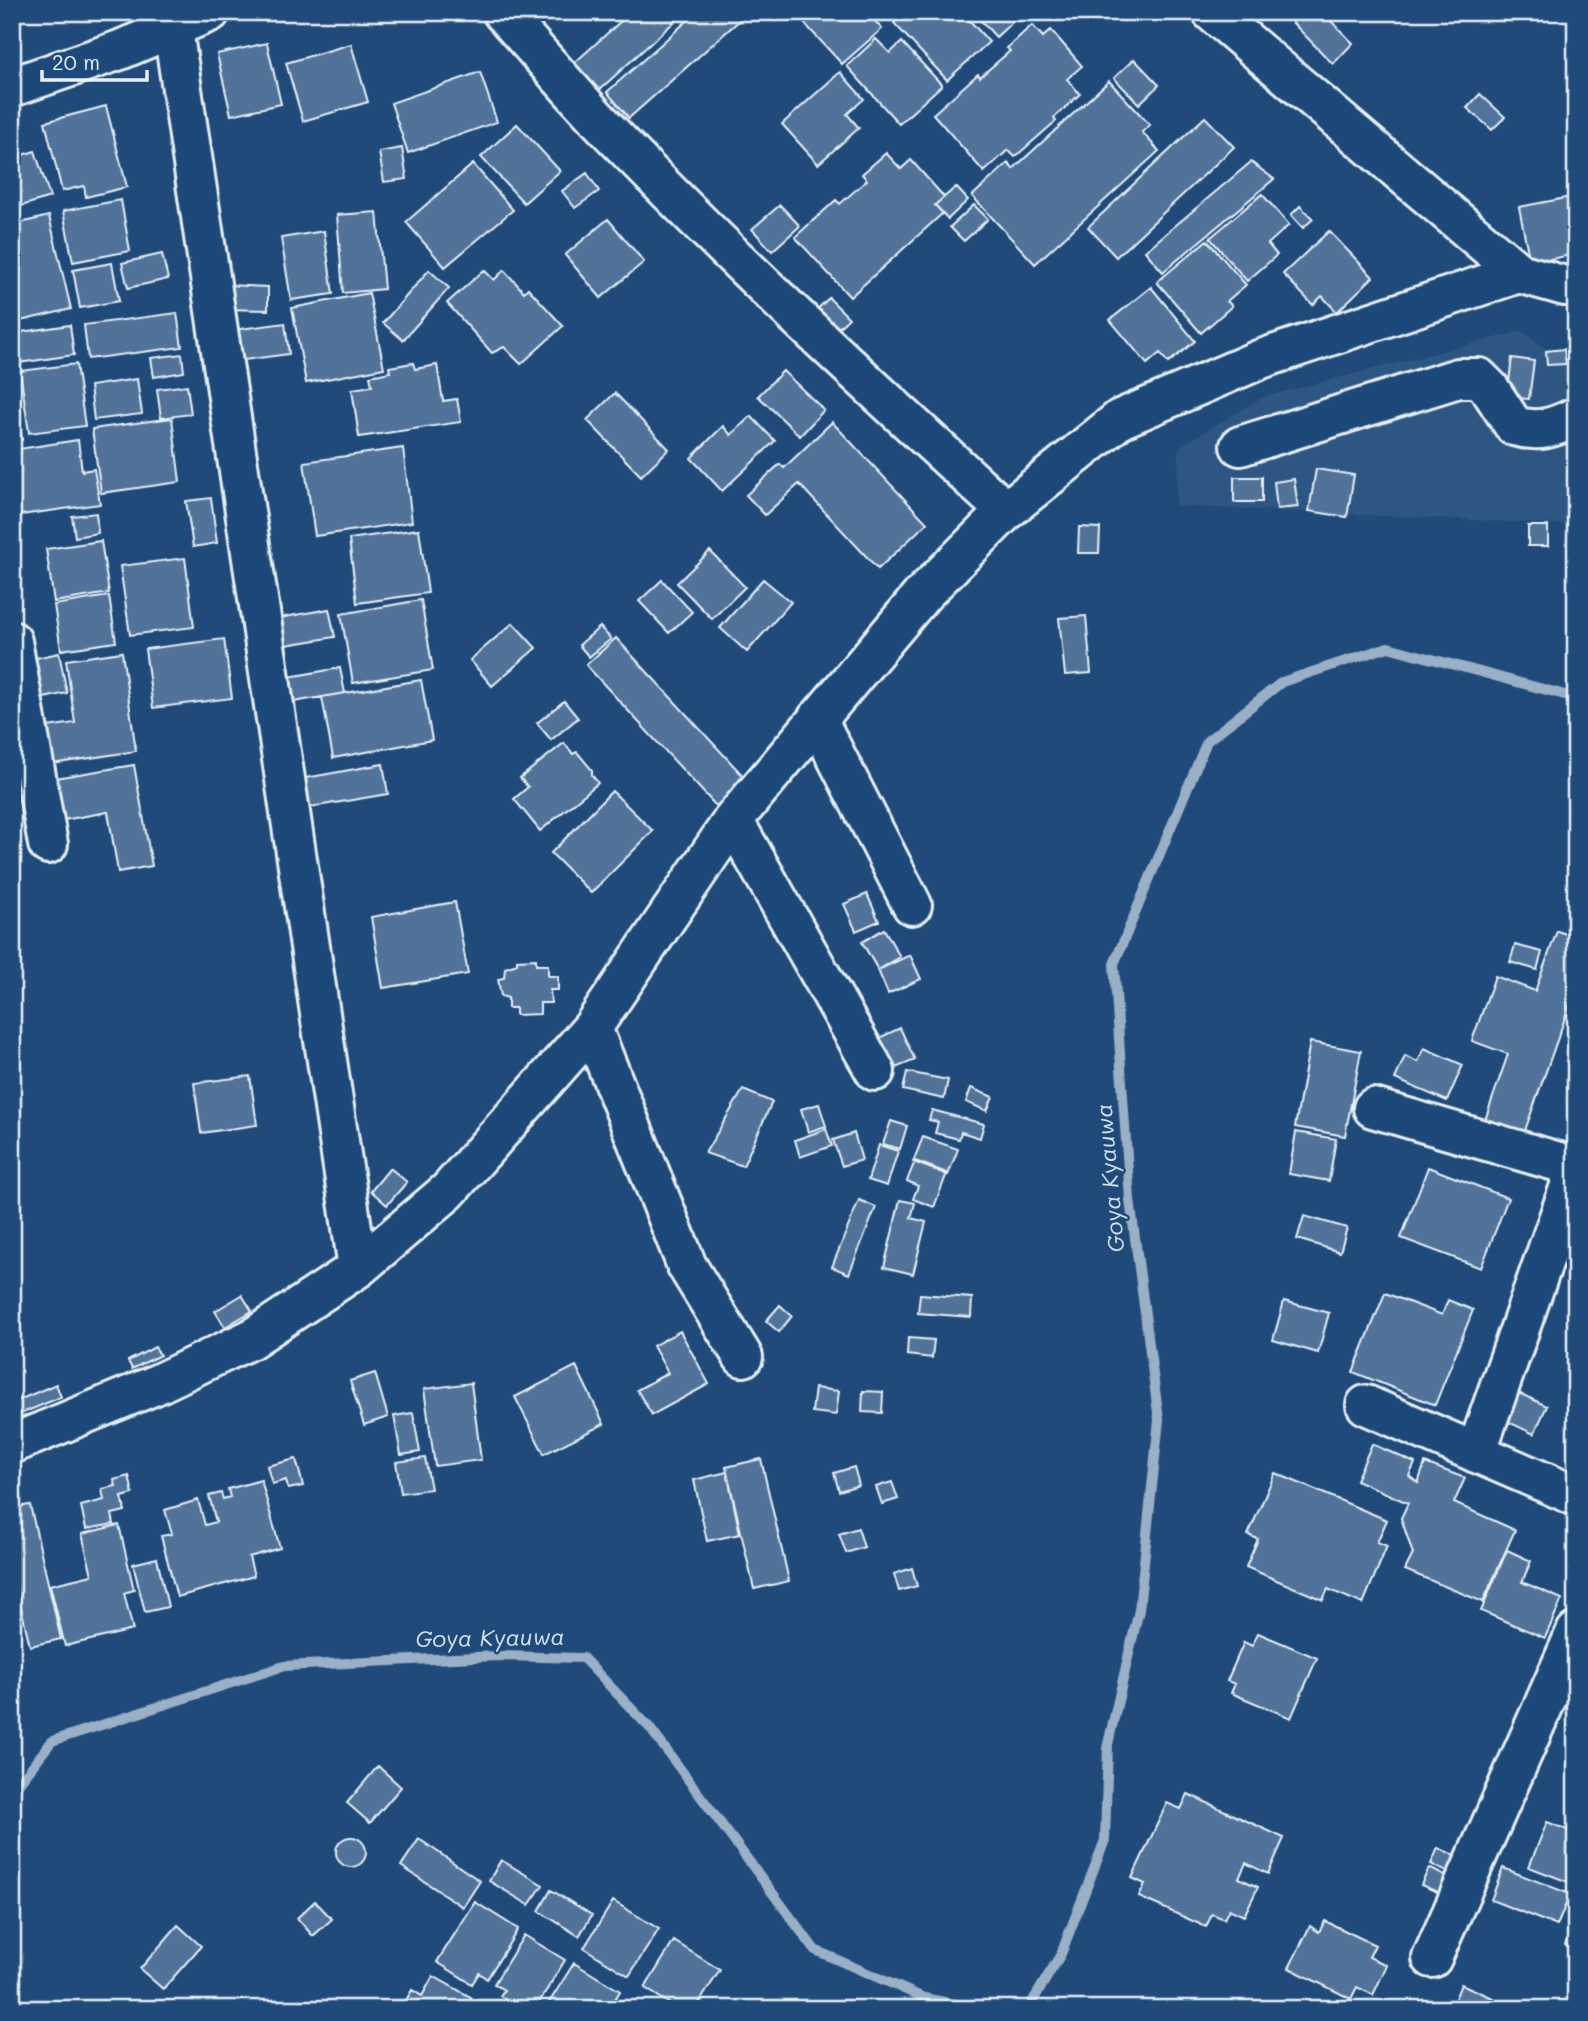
<svg xmlns="http://www.w3.org/2000/svg" width="1588" height="2021" font-family="Mali,sans-serif">
	<style>
		.built { fill: #2e5683 }
		.lines { fill: none; stroke-linecap: round; stroke-linejoin: round }
		.stream { stroke: #9ab0c7; stroke-width: 10 }
		.building { fill: #517399; stroke: #e8f1f8; stroke-width: 2 }
		.minor-casing { stroke: #e8f1f8; stroke-width: 44 }
		.minor { stroke: #1f4a7a; stroke-width: 38 }
		.labels { text-anchor: middle; stroke-width: 5; stroke-linejoin: round; paint-order: stroke }
		.water-label { font-size: 23px; font-style: italic; fill: #d4e1ec; stroke: #1f4a7a }
	</style>
	<rect width="100%" height="100%" fill="#1f4a7a"/>
	<filter id="ink" filterUnits="userSpaceOnUse"><feTurbulence type="fractalNoise" baseFrequency=".0143" numOctaves="2"/><feDisplacementMap in="SourceGraphic" scale="14" xChannelSelector="R" yChannelSelector="G"/><feConvolveMatrix kernelMatrix="1 2 1 2 8 2 1 2 1" color-interpolation-filters="sRGB"/></filter>
	<g filter="url(#ink)">
		<path class="built" d="M1522,331l54,41v153l-400,-19 3,-59 84,-50z"/>
		<g class="lines">
			<path class="stream" d="M12,1792l40,-51 232,-75 213,-10 86,2 66,69 166,223 109,48 56,11
				M1028,2009l33,-55 44,-114 3,-96 31,-134 20,-190 -29,-220 -16,-236 93,-223 75,-59 106,-35 188,51"/>
		</g>
		<path class="building" d="M631,12h54l-88,80 -25,-27z
			M697,12h52l-120,106 -22,-26z
			M794,12h85l2,2 -7,6 8,9 -40,35z
			M905,12h57l27,30 -42,38 -53,-57z
			M973,12h50l-27,25z
			M1282,12h40l31,31 -20,21z
			M1032,25l11,12 8,-7 31,36 -15,13 13,15 -26,24 2,3 -41,36 -7,-7 -24,22 -51,-58 45,-40 2,3 30,-26 -3,-3z
			M876,39l14,14 12,-11 40,43 -43,39 -52,-58z
			M267,43l14,61 -50,11 -14,-61z
			M351,44l17,58 -65,19 -17,-58z
			M1134,59l25,26 -20,19 -25,-26z
			M480,72l17,50 -89,31 -17,-50z
			M840,72l24,27 -17,15 12,14 -41,36 -36,-40z
			M1109,81l41,44 -8,7 17,19 -124,113 -63,-68 36,-33 5,6z
			M1480,94l25,23 -13,13 -25,-22z
			M106,106l21,81 -41,10 -2,-11 -22,5 -17,-69z
			M1205,117l29,30 -118,110 -28,-30z
			M517,124l43,47 -36,32 -43,-46z
			M402,148l5,31 -23,3 -5,-30z
			M35,151l15,46 -38,12v-51z
			M886,153l15,16 10,-9 33,37 -9,8 8,8 -93,84 -55,-60 41,-37 4,4 27,-24 -5,-6z
			M1251,162l23,17 -111,93 -18,-21z
			M473,164l40,46 -68,57 -39,-45z
			M587,173l12,18 -24,17 -13,-17z
			M956,187l12,13 -20,19 -13,-14z
			M1262,194l27,31 -21,19 9,11 -30,26 -37,-43z
			M1576,196v58l-46,9 -11,-56z
			M121,200l9,51 -57,11 -10,-51z
			M780,205l20,21 -28,25 -20,-22z
			M974,205l14,14 -24,22 -14,-14z
			M1300,206l13,13 -10,9 -12,-13z
			M377,212l7,77 -41,4 -6,-78z
			M49,216l22,93 -59,14v-98z
			M608,219l36,43 -43,36 -36,-43z
			M324,231l9,63 -42,6 -10,-62z
			M1329,231l44,46 -36,35 -15,-16 -9,9 -30,-31z
			M1207,240l39,45 -19,16 5,5 -31,27 -44,-51z
			M162,254l6,25 -40,9 -6,-25z
			M112,263l7,38 -39,7 -7,-38z
			M429,270l20,18 -46,52 -20,-17z
			M484,270l10,10 10,-10 20,22 4,-4 35,38 -42,38 -17,-17 -12,6 -45,-50z
			M227,285l41,2v23l-42,-1z
			M1151,287l44,54 -27,22 -8,-10 -13,11 -37,-44z
			M369,293l15,75 -78,15 -14,-75z
			M829,298l20,20 -20,19 -20,-20z
			M177,313l5,34 -94,12 -4,-34z
			M285,323l4,31 -52,7 -5,-31z
			M70,325l4,30 -56,8 -4,-30z
			M1564,349l2,15 -19,1 -1,-14z
			M182,354l2,18 -30,5 -3,-19z
			M1512,358l22,3 -5,38 -22,-2z
			M413,363l2,6 22,-4 6,36 14,-2 4,23 -102,15 -7,-48 20,-3 -2,-10 20,-4 -1,-5z
			M76,364l9,62 -56,7 -9,-62z
			M783,371l41,39 -24,26 -42,-40z
			M137,379l5,35 -48,6 -4,-34z
			M187,385l4,29 -30,4 -4,-29z
			M615,393l54,56 -28,27 -54,-56z
			M18,414l4,26 -10,1v-26z
			M751,416l24,25 -53,50 -31,-33 32,-32 8,9z
			M172,418l8,64 -79,11 -9,-64z
			M832,422l95,101 -49,46 -79,-85 -34,31 -19,-20 34,-31 4,4z
			M78,440l4,31 12,-2 6,35 -87,12 -1,-66z
			M403,448l9,74 -97,14 -11,-74z
			M1316,469l38,6 -7,42 -38,-6z
			M1234,477h28v25h-28z
			M1294,479l4,28 -21,2 -3,-27z
			M211,498l6,45 -24,4 -7,-46z
			M96,513l2,20 -23,4 -3,-21z
			M1528,526h20v20h-20z
			M1079,527l21,1 -1,25h-21z
			M419,529l9,64 -71,10 -8,-64z
			M101,541l8,52 -55,9 -8,-53z
			M710,551l35,36 -33,32 -35,-36z
			M185,558l9,69 -64,8 -10,-69z
			M763,579l28,23 -44,50 -27,-24z
			M662,580l30,32 -23,21 -30,-32z
			M109,596l7,46 -55,8 -7,-45z
			M421,600l12,70 -80,13 -12,-69z
			M329,609l6,28 -62,10 -5,-27z
			M1086,616l5,57 -26,2 -6,-57z
			M513,623l23,25 -44,38 -22,-26z
			M600,627l11,12 -22,18 -10,-12z
			M616,638l130,141 -30,27 -130,-141z
			M224,639l8,59 -79,10 -8,-59z
			M122,652l14,99 -91,14 -5,-37 35,-5 -9,-63z
			M59,653l8,40 -37,8 -8,-40z
			M340,668l5,25 -57,10 -5,-25z
			M421,680l11,60 -99,18 -11,-61z
			M564,701l14,17 -27,22 -14,-17z
			M564,743l9,11 4,-2 15,18v5l6,8 -58,48 -26,-32 14,-12 -8,-9z
			M383,764l5,30 -83,14 -5,-29z
			M134,765l18,101 -34,6 -10,-60 -50,9 -9,-42z
			M612,791l41,40 -62,62 -40,-40z
			M867,894l12,27 -23,10 -12,-27z
			M455,902l13,72 -85,14 -12,-71z
			M884,929l16,28 -22,13 -16,-28z
			M1557,931l19,6v50l-53,149 -39,-13 24,-69 -36,-13 23,-65 40,15z
			M1515,945l27,7 -5,18 -27,-8z
			M910,955l11,24 -33,15 -10,-24z
			M536,959v6h12v11h10v14h-8l1,13h-11v11l-24,1v-7h-8v-10l-7,-2 -3,-17 6,-1 1,-10 12,-4v-4z
			M900,1028l15,32 -22,9 -14,-31z
			M1310,1042l51,9 -16,85 -50,-9z
			M1424,1048l39,17 -16,36 -52,-22 10,-23 13,6z
			M907,1072l41,8 -4,19 -41,-9z
			M250,1076l7,49 -56,8 -7,-50z
			M971,1088l22,9 -6,14 -21,-9z
			M743,1090l29,12 -29,64 -38,-13z
			M819,1104l7,22 -18,6 -7,-23z
			M932,1110l52,14 -4,14 -19,-6 -2,7 -24,-6 3,-11 -9,-2z
			M891,1121l16,5 -7,23 -17,-5z
			M826,1129l6,17 -32,11 -5,-17z
			M1296,1132l40,7 -7,42 -40,-7z
			M854,1133l8,27 -20,6 -9,-26z
			M923,1137l35,12 -10,26 -35,-13z
			M879,1145l19,6 -11,35 -19,-6z
			M915,1161l32,12 -13,34 -21,-8 5,-13 -11,-5z
			M1428,1167l80,31 -27,70 -80,-30z
			M390,1168l17,14 -20,23 -16,-14z
			M859,1200l17,7 -27,67 -17,-7z
			M900,1200l15,3 -4,15 15,4 -13,52 -29,-7z
			M1304,1216l43,12 -7,24 -43,-13z
			M1385,1293l57,22 6,-15 25,10 -38,95 -82,-33z
			M920,1294l52,4 -1,19 -53,-4z
			M242,1295l10,16 -27,16 -10,-16z
			M1284,1301l45,12 -11,40 -45,-13z
			M780,1305l12,11 -13,16 -13,-11z
			M680,1331l29,53 -57,31 -15,-25 31,-17 -15,-27z
			M908,1338l26,2 -2,18 -25,-3z
			M155,1347l5,8 -28,14 -4,-8z
			M576,1366l28,58 -60,30 -29,-57z
			M375,1373l13,44 -24,8 -14,-44z
			M471,1383l10,77 -46,6 -11,-77z
			M56,1384l5,13 -48,20 -1,-14z
			M815,1388l24,3 -3,24 -24,-3z
			M1510,1389l37,17 -13,28 -36,-17z
			M863,1391l20,1 -1,21 -20,-1z
			M413,1413l7,39 -19,3 -7,-39z
			M1372,1444l43,19 -6,13 9,7 7,-20 40,15 -11,25 61,27 -32,72 -78,-32 8,-16 -12,-36 7,-15 -52,-23z
			M425,1458l6,31 -30,4 -5,-31z
			M296,1459l7,27 -15,3 -2,-9 -14,4 -5,-18z
			M761,1459l28,122 -35,8 -28,-122z
			M854,1467l5,18 -20,6 -5,-18z
			M727,1472l13,62 -33,7 -13,-61z
			M1275,1473l112,47 -10,22 10,4 -24,58 -35,-15 -5,11 -77,-33 12,-28 -10,-4z
			M129,1476l4,18 -11,3 3,14 -13,3 2,10 -28,5 -5,-23 23,-6 -2,-11 14,-3 -2,-6z
			M261,1480l19,68 -31,9 5,19 -77,21 -16,-61 11,-2 -7,-24 33,-10 7,25 11,-3 -7,-26 12,-3 2,6 7,-2 -2,-8z
			M892,1482l6,17 -16,5 -6,-17z
			M30,1505l31,134 -31,7 -14,-60h-4v-78z
			M119,1525l15,65 -10,3 9,37 -68,16 -15,-61 42,-10 -10,-41z
			M858,1528l6,19 -18,6 -7,-19z
			M1507,1550l24,11 -9,21 40,17 -17,39 -64,-27z
			M157,1558l11,49 -23,5 -12,-48z
			M912,1568l5,18 -18,5 -5,-17z
			M1258,1633l59,25 -26,60 -60,-25 4,-9 -8,-3 17,-39 8,4z
			M378,1766l23,21 -31,36 -23,-20z
			M1188,1794l96,44 -16,36 -22,-11 -7,15 19,9 -14,29 -15,-7 -5,10 -12,-5 -6,13 -67,-30 6,-13 -13,-6 35,-75 14,6z
			M1547,1822l29,11v52l-47,-18z
			M336 1852a15 15 0 1 1 30 0a15 15 0 1 1-30 0Z
			M419,1839l61,42 -17,26 -62,-41z
			M1438,1848l21,9 -8,17 -20,-10z
			M501,1860l42,25 -14,20 -40,-24z
			M1429,1868l20,10 -7,16 -21,-9z
			M1503,1868l67,26 -13,32 -66,-26z
			M551,1890l41,25 -13,21 -40,-25z
			M315,1901l17,18 -19,17 -16,-18z
			M613,1901l46,28 -30,47 -45,-28z
			M475,1902l43,27 -31,50 -8,-6 -7,11 -35,-22z
			M1576,1918v31l-11,-4z
			M1325,1921l50,24 -6,12 18,8 -14,30 -16,-8 -6,12 -62,-31 21,-42 9,6z
			M178,1925l23,21 -38,43 -23,-20z
			M524,1935l41,25 -30,49h-14l-21,-13 4,-6 -10,-6z
			M674,1941l46,29 -25,39h-17l-33,-21z
			M574,1963l46,28 -11,18h-64z
			M433,1976l39,22 -4,7 6,4h-73l11,-19 10,6z
			M1461,1984l57,25h-67z"/>
		<g class="lines">
			<defs>
				<path id="minor" d="M502,12c37,41 72,83 110,122 126,131 260,254 394,377
					M1212,12l307,261 46,13 11,-2
					M173,29l185,1239
					M12,87l108,-37 90,-38
					M1240,446l218,-68h21l11,11 24,37c25,7 39,2 62,-9
					M12,641l36,203
					M817,719l95,186
					M733,820l142,251
					M592,1028l95,238 56,91
					M1373,1108l203,59
					M1366,1405l210,91
					M12,1444l141,-58 98,-47 107,-71 90,-77 144,-163 141,-208 190,-226 83,-83 114,-92 141,-60 258,-86
					M1476,1453l100,-284
					M1432,1958l144,-326"/>
			</defs>
			<use href="#minor" class="minor-casing"/>
			<use href="#minor" class="minor"/>
		</g>
	</g>
	<g class="labels">
		<g class="water-label">
			<text transform="translate(1110 1178) rotate(-95)" y="8">Goya Kyauwa</text>
			<text transform="translate(490 1638) rotate(-1)" y="8">Goya Kyauwa</text>
		</g>
	</g>
	<rect width="1588" height="2021" fill="none" stroke="#1f4a7a" stroke-width="42"/>
	<rect x="21" y="21" width="1546" height="1979" fill="none" stroke="#e8f1f8" stroke-width="2.5" filter="url(#ink)"/>
	<path d="M42 70v10h105v-10" fill="none" stroke="#e8f1f8" stroke-width="3.5"/>
	<text x="52" y="70" font-size="21" fill="#e8f1f8" stroke="#1f4a7a" stroke-width="5" paint-order="stroke">20 m</text>
</svg>
